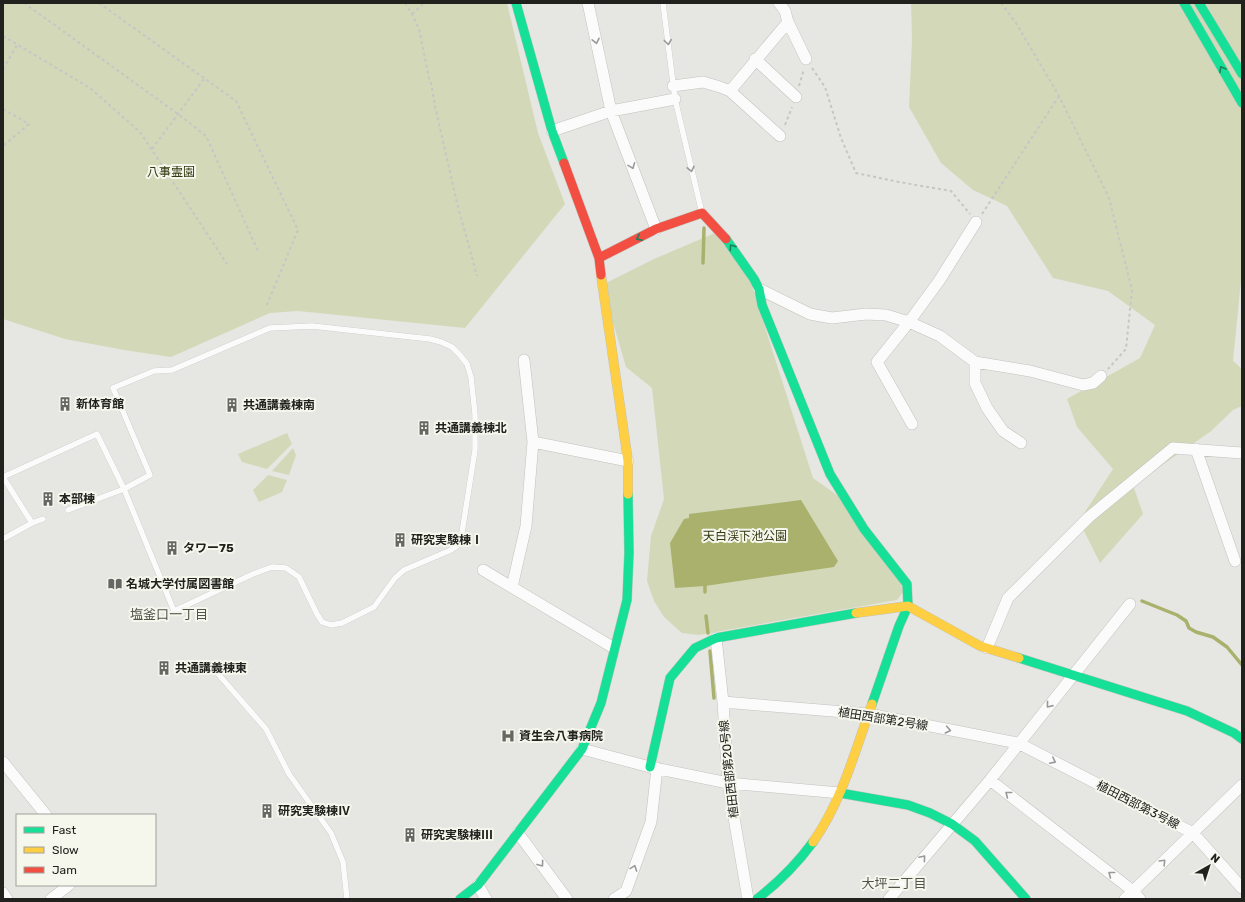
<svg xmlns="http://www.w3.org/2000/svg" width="1245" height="902" font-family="Rubik,'Noto Sans JP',sans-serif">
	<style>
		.green { fill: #d3d9b8 }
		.water { fill: #a9b16d }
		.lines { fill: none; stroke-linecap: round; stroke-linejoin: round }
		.stream { stroke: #a9b16d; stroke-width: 3.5 }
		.lane-casing { stroke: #c1c2bd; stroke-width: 6 }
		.street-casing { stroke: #c1c2bd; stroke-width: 12 }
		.fast-casing { stroke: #c1c2bd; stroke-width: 10 }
		.slow-casing { stroke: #c1c2bd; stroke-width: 10 }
		.jam-casing { stroke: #c1c2bd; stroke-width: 10 }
		.path { stroke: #c6c6c4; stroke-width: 2; stroke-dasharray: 3 3; stroke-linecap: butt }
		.lane { stroke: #fbfbfb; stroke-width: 5.5 }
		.street { stroke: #fbfbfb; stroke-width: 11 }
		.fast { stroke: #16e098; stroke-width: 9 }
		.slow { stroke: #ffcf43; stroke-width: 9 }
		.jam { stroke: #f24e42; stroke-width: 9 }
		.oneway { stroke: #999998 }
		.oneway2 { stroke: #1c815b }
		.labels { text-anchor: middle; stroke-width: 4; stroke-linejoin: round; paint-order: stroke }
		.park-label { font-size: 12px; fill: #333810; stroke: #f5f7ed }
		.poi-label { font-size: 12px; font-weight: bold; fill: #21221e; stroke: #f5f7ed; text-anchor: start }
		.street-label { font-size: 12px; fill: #21221e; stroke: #f5f7ed }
		.neighbourhood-label { font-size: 13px; fill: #52544c; stroke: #f5f7ed }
	</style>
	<rect width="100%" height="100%" fill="#e6e7e2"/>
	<path class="green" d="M3,3h504l31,130 27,71 -100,124 -167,-17 -28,2 -99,44 -47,-7 -59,-11 -62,-20z
		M911,3h331v267l-9,91 9,8v37l-9,4 -23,22 -77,53 10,29 -43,49 -21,-42 34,-52 -36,-42 -10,-28 73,-41 15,-33 -47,-34 -55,-13 -46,-72 -34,-16 -32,-27 -32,-56 3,-67z
		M715,233l35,47 63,198 24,17 64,88 2,9 -6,8 -198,35 -17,-2 -18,-16 -10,-16 -7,-20 4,-45 13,-37 -12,-111 -26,-21 -24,-82 52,-26z
		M287,433l5,11 -25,25 -25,-7 -4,-8z
		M293,448l3,7 -7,20 -17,-4z
		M268,475l19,5 -5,12 -23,10 -6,-12z"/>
	<path class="water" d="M801,500l37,61 -4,6 -129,19 -30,2 -5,-45 14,-24 5,-1v-4z"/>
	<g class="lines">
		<path class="stream" d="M703,263l1,-35
			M705,586v6
			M1142,601l35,14 9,6 3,7 7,4 17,5 14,10 15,18
			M706,616l2,17
			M710,651l4,47"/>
		<defs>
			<path id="lane" d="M663,3l12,96 27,114
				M3,477l94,-43 27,55 50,122 79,-37 19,-7 14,1 13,9 18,37 5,8 9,3 11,-2 32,-16 21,-29 9,-8 47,-20 6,-4 4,-7 14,-89v-36l-4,-37 -4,-13 -7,-9 -8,-8 -11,-5 -11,-3 -118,-13 -42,2 -98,42 -18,1 -41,17 37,87 -26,14 -56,21
				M3,477l29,46
				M3,539l29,-16 11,-4
				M219,675l47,54 23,45 42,59 12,29 4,37"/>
			<path id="street" d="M588,3l23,108 45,118
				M779,3l6,8 3,11 18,37
				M755,59l41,38
				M673,86l30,-4 17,5 10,4 50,45
				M730,91l58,-69
				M552,131l59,-20 64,-12
				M759,289l51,25 22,4 34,-4 20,1 23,7 31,14 35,26 55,9 53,14 10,-2 8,-7
				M975,362v21l12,25 16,23 18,12
				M912,424l-35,-62 32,-40 30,-41 37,-59
				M533,442l95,19
				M1196,449l39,112
				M483,570l131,78
				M512,587l14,-61 7,-84 -9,-82
				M716,638l7,64 5,81 20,116
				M987,648l21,-50 81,-81 84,-69 69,5
				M723,702l146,12 149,29 175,90 49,55
				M582,749l68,18 78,16 112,10
				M3,762l43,53
				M990,780l143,111 7,8
				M518,833l49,66
				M478,885l8,14
				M3,893l4,6
				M51,899l18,-14
				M614,899l12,-8 25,-69 6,-54
				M889,899l101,-119 140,-176
				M1125,899l117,-114"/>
			<path id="fast" d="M516,3l36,128 12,32
				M1184,3l58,100
				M1199,3l43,71
				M726,239l28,40 5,10 3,16 68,169 34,55 43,55 1,22 -9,20 -27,78
				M1019,658l168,53 47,22 8,6
				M650,767l20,-89 25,-30 21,-10 140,-25
				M840,793l68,12 22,8 22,11 23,17 51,58
				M460,899l18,-14 104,-136 19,-46 26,-103 2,-47 -1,-59
				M757,899c22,-17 40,-35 56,-57"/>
			<path id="slow" d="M601,275l27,186v33
				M856,613l52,-7 72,40 39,12
				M813,842c29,-41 42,-91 59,-138"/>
			<path id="jam" d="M564,163l35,95 2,17
				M599,258l57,-29 46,-16 24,26"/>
		</defs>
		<use href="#lane" class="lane-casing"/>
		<use href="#street" class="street-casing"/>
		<use href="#fast" class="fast-casing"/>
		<use href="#slow" class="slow-casing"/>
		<use href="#jam" class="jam-casing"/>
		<path class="path" d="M24,3l154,111 28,22 52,115
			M99,3l137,98 62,129 -32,77
			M405,3l7,11 7,15 10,49 2,5 4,23 22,97 20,73
			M1001,3l15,20 43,73 50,102 23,92 -6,59 -18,20
			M412,14l12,-11
			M3,36l87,52 50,44 87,132
			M812,68l13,19 16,51 15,35 43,9 52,9 19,23
			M3,69l14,-24
			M799,86l5,-17
			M3,109l26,15 -26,22
			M785,125l7,-18
			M152,149l52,-70
			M982,214l77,-118"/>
		<use href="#lane" class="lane"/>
		<use href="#street" class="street"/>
		<use href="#fast" class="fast"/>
		<use href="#slow" class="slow"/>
		<use href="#jam" class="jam"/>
	</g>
	<defs><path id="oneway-chevron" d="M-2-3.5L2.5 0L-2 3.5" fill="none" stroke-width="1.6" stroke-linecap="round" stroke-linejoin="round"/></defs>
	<g class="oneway">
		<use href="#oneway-chevron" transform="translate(596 41) rotate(78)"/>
		<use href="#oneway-chevron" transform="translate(668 42) rotate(83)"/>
		<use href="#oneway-chevron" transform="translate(632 166) rotate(69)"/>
		<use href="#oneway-chevron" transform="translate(691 169) rotate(77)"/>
		<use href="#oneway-chevron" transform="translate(1049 705) rotate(129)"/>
		<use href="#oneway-chevron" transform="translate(948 730) rotate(11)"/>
		<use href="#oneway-chevron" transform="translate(1053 761) rotate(27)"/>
		<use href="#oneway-chevron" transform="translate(1008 794) rotate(-142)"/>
		<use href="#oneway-chevron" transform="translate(923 858) rotate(-50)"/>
		<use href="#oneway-chevron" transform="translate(1163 862) rotate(-45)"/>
		<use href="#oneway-chevron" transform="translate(541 864) rotate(54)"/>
		<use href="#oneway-chevron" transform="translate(634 868) rotate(-70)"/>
		<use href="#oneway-chevron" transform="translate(1111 874) rotate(-142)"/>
	</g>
	<g class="oneway2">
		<use href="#oneway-chevron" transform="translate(1222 69) rotate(-120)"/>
		<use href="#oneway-chevron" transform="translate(639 238) rotate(153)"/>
		<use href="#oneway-chevron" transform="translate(732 247) rotate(-125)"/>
	</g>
	<defs>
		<symbol id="building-bare" viewBox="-9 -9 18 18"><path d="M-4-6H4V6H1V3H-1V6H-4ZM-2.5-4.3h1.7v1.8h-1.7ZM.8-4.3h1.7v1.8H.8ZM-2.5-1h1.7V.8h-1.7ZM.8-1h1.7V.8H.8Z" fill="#666763" stroke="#f5f7ed" stroke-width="2.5" paint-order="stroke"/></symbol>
		<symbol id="library-bare" viewBox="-9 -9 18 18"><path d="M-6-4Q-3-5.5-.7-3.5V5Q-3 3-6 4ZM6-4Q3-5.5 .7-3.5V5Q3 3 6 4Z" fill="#666763" stroke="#f5f7ed" stroke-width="2.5" paint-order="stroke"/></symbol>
		<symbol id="hospital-bare" viewBox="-9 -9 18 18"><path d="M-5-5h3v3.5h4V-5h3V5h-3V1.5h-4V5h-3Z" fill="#666763" stroke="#f5f7ed" stroke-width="2.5" paint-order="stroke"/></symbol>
	</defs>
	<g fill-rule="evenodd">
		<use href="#building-bare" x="55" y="394" width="20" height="20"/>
		<use href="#building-bare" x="222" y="395" width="20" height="20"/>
		<use href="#building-bare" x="414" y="418" width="20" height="20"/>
		<use href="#building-bare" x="38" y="489" width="20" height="20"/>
		<use href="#building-bare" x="390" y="530" width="20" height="20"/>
		<use href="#building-bare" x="162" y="538" width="20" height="20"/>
		<use href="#library-bare" x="105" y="574" width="20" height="20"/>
		<use href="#building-bare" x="154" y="658" width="20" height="20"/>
		<use href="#hospital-bare" x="498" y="726" width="20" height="20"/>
		<use href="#building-bare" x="257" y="801" width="20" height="20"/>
		<use href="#building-bare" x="400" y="825" width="20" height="20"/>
	</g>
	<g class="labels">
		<g class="park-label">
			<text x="171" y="176">八事霊園</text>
			<text x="745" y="540">天白渓下池公園</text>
		</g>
		<g class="poi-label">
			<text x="76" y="408">新体育館</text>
			<text x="243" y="409">共通講義棟南</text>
			<text x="435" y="432">共通講義棟北</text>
			<text x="59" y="503">本部棟</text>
			<text x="411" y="544">研究実験棟Ⅰ</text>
			<text x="183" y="552">タワー75</text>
			<text x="126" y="588">名城大学付属図書館</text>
			<text x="175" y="672">共通講義棟東</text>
			<text x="519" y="740">資生会八事病院</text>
			<text x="278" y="815">研究実験棟Ⅳ</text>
			<text x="421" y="839">研究実験棟Ⅲ</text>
		</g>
		<g class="street-label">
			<text transform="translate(883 719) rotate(9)" y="4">植田西部第2号線</text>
			<text transform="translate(729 769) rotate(-96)" y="4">植田西部第20号線</text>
			<text transform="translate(1138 805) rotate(27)" y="4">植田西部第3号線</text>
		</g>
		<g class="neighbourhood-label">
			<text x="169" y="619">塩釜口一丁目</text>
			<text x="894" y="888">大坪二丁目</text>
		</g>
	</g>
	<rect width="1245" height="902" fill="none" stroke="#21221e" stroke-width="8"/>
	<rect x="16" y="814" width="140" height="72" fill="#f5f7ed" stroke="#a0a29a"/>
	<rect x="24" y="827" width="20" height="6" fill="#16e098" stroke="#a0a29a"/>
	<text x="52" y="834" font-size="12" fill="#21221e">Fast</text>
	<rect x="24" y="847" width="20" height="6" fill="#ffcf43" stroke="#a0a29a"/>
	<text x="52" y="854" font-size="12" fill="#21221e">Slow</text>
	<rect x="24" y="867" width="20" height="6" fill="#f24e42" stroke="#a0a29a"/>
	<text x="52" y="874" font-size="12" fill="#21221e">Jam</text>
	<g transform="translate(1209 866) rotate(39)" stroke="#f5f7ed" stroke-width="3" paint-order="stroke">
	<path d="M0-3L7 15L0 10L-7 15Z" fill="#21221e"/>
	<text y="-6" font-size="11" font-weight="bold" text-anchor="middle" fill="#21221e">N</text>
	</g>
</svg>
